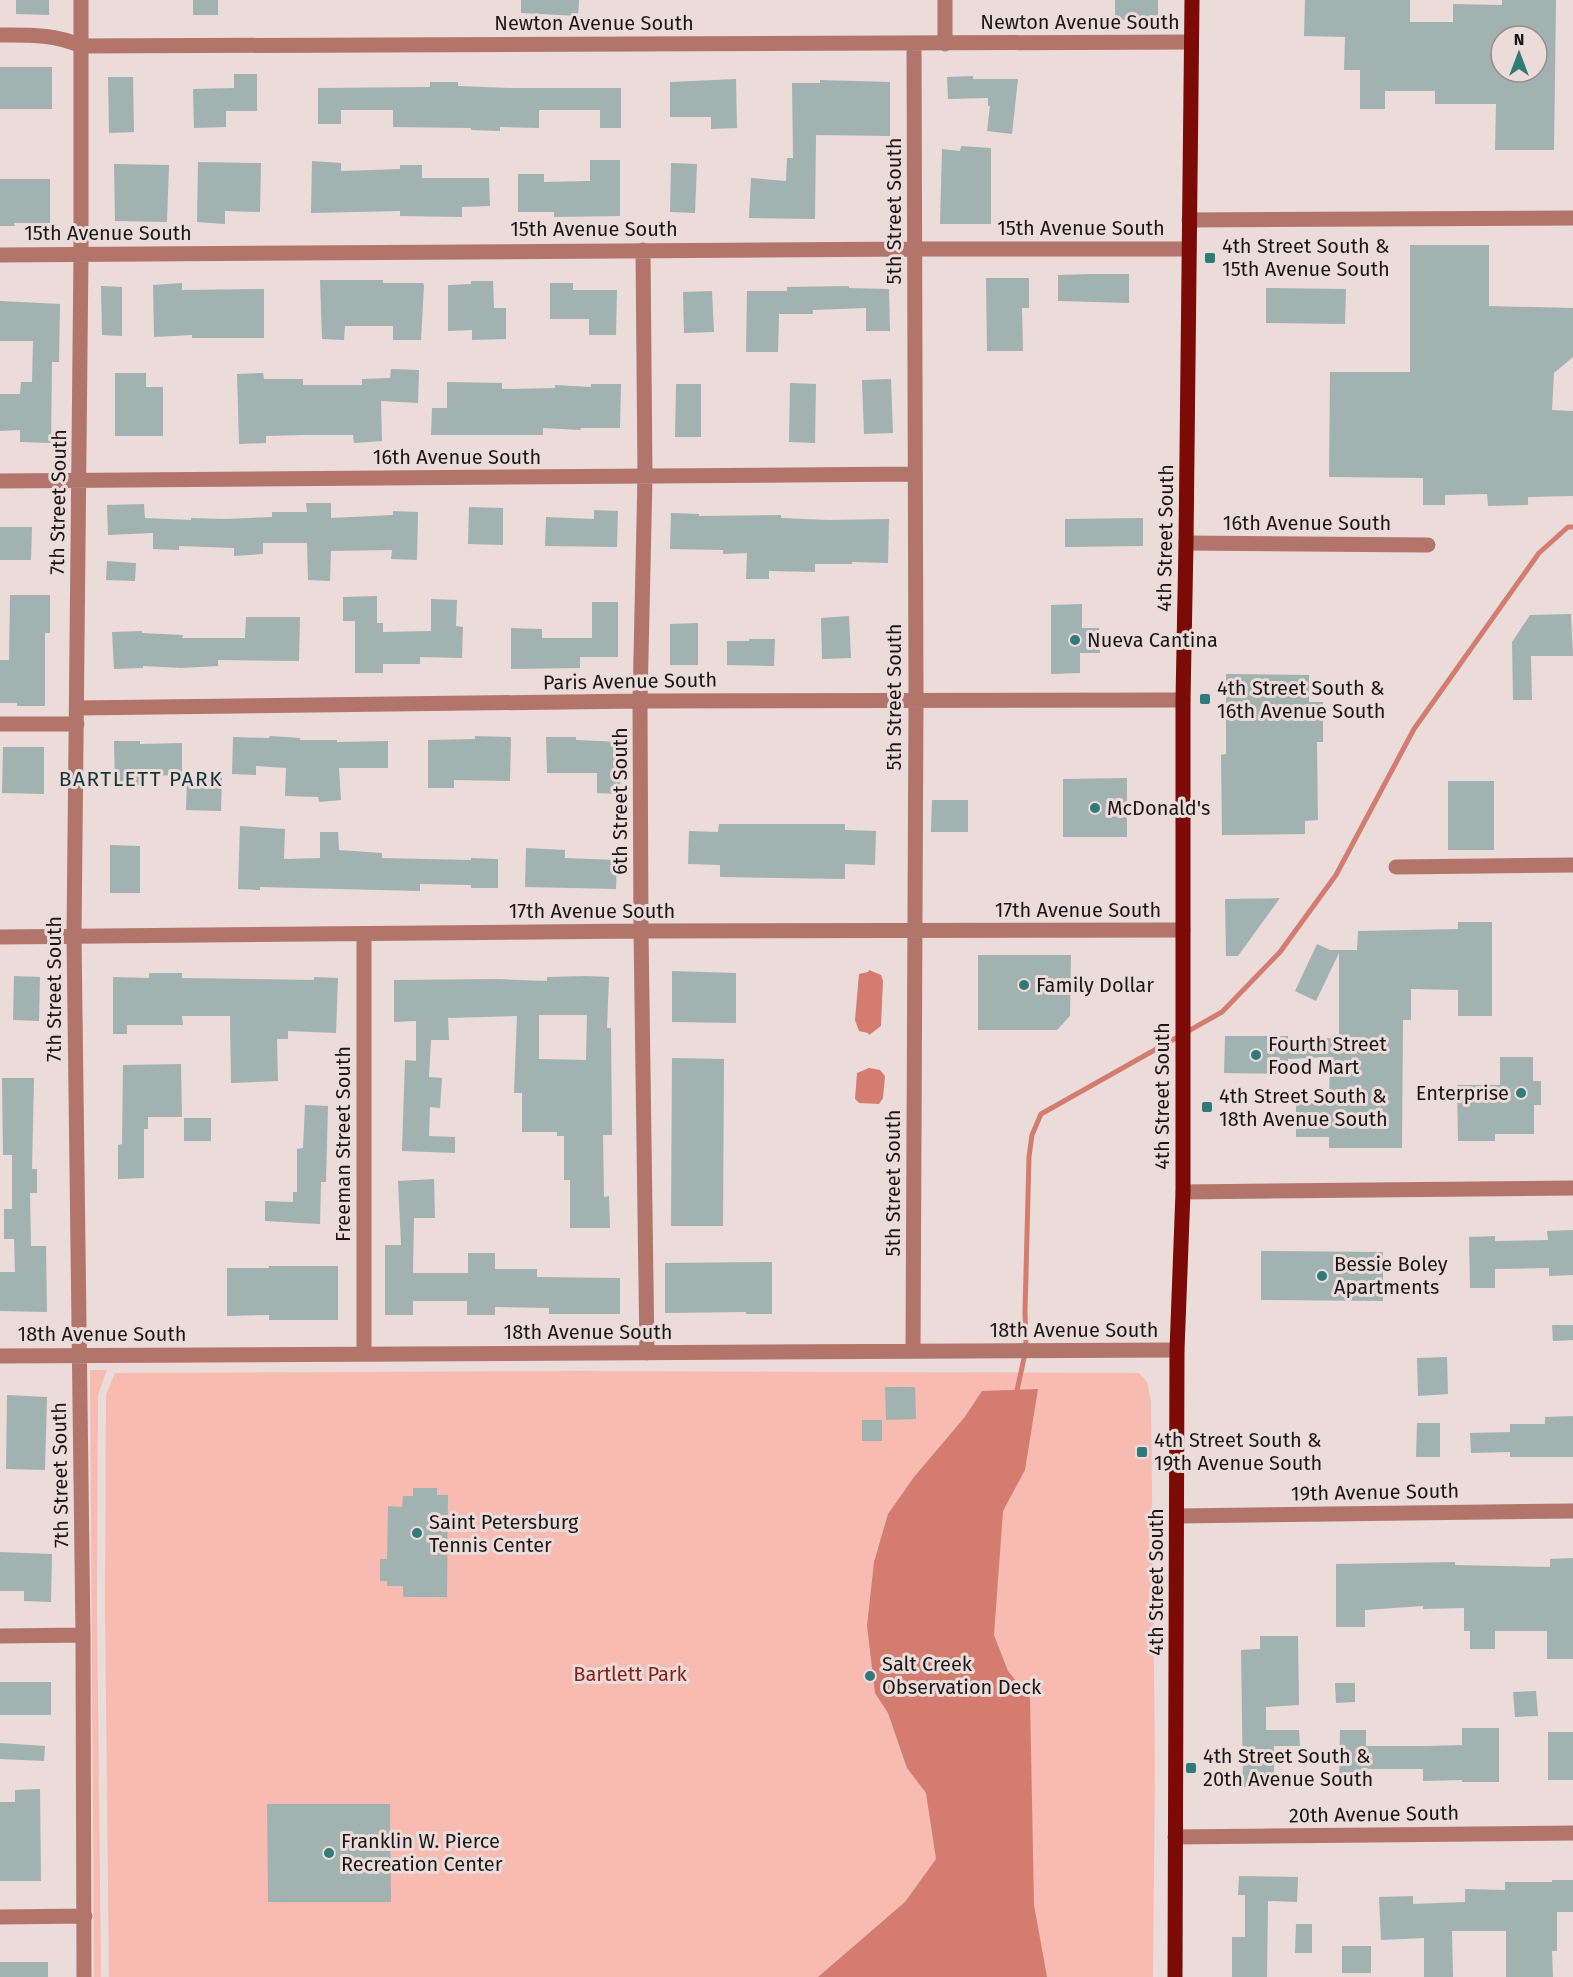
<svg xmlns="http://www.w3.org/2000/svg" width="1573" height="1977" font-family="'Fira Sans',sans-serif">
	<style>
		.green { fill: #f7bbb2 }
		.water { fill: #d37c6f }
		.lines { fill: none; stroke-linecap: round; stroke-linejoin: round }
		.stream { stroke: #d37c6f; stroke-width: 5 }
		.building { fill: #a2b2b1; fill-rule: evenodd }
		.minor { stroke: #b1756c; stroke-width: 15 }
		.major { stroke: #7c0a06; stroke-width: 15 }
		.poi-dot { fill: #307a79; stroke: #ebdbd9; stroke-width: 2 }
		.labels { text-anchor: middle; stroke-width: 6; stroke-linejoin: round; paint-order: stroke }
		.street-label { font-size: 20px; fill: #1b1615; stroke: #ebdbd9 }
		.poi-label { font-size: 20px; fill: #1b1615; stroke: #ebdbd9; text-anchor: start }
		.park-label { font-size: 20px; fill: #871f17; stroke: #ebdbd9 }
		.neighbourhood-label { font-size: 21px; letter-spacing: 1.5px; fill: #133635; stroke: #ebdbd9 }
	</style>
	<rect width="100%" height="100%" fill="#ebdbd9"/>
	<path class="green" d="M90,1370h17l-9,25 -1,212 4,370h-7z
		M580,1371l559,2 8,9 4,19 4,363 -2,213h-1044l-4,-370 1,-212 9,-22z"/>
	<path class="water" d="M869,970l12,5 2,6 -2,45 -12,9 -1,-2 -9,-2 -4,-11 4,-46 9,-2z
		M869,1068l11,2 5,6 -2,22 -4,6 -20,-1 -4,-4 2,-26z
		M1038,1389l-13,81 -22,41 -9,124 14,36 22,27 4,207 13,72h-229l87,-75 31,-43 -10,-66 -19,-25 -19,-55 -13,-20 -8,-67 7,-64 14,-48 26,-37 50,-59 18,-27z"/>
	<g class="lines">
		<path class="stream" d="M1016,1395l10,-46 -1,-37 4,-155 3,-22 9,-21 181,-102 58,-60 56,-77 78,-146 125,-176 29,-26h5"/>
	</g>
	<path class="building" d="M16,0h33v15l-33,-1z
		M193,0h25v15h-25z
		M521,0h58l-1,16 -57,-3z
		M1115,0h43v20h-43z
		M1305,0h105v22h43v-18l49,1v-5h54l-2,150h-59l1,-46h-61v-13h-50v18h-25v-39h-16l1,-33 -41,-1zM1501,36h36v36h-36z
		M0,67h52v42h-52z
		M234,74h23v37h-31v16l-32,1 -1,-39 41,-1z
		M973,76v3h45l-6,55 -25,-3 3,-25h-2v-8l-40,1 -1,-22z
		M108,77h25l1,55 -25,1z
		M736,79l1,49 -26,1v-12h-41v-35z
		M820,80l70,2v54l-74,-1 -1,84 -66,-1 2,-40 35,3 1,-23h6l-1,-75h28z
		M430,82h28v4l52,2h111v40h-21v-18h-61v18l-39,-1v4l-29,-1v-2l-78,-1v-17h-52v14h-23v-36l112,-1z
		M961,146l30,2v76h-51l2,-75 18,2z
		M590,160h30v56l-66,1v-5h-36v-38h26v8l46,-1z
		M312,161l29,2v8l59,-2v-4h22v13h67l1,28 -28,1v10l-62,-1v-5l-89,2z
		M198,162l63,1 -1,49 -35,-1v13l-28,-2z
		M671,163l26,1 -2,49 -25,-1z
		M114,164l55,1 -2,57 -52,-1z
		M0,179h50v44h-36l1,3h-15z
		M1410,245h79v61l84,2v49l-19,16 -2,37 21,1v85l-45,1v8l-40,1 -1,-12 -42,1v10h-22v-27l-94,-1 1,-105h80z
		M1091,274h38v29l-71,-2v-26z
		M986,278h43v30h-7l1,43h-36z
		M320,280h63v3h40l1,2 -3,55h-28v-14h-48l-1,14 -22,-1z
		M471,281h22l1,27h12v31l-34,1v-10l-24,1v-46l23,-1z
		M182,283v7l82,-1v49h-72v-3l-38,2 -1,-52z
		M550,283h23v7h44l-1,45h-27v-16h-39z
		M101,286l21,1v49l-20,-1z
		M849,286v2l40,1 1,42h-24v-23l-53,2v4h-34l-1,38h-32l1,-61h40v-4z
		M1266,288l80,1 -1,35 -79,-1z
		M712,291l2,41 -30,1 -1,-41z
		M0,301l60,3 -1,58h-7l-1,81 -31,-1v-12l-20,1v-37h20l1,-12h11l1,-41h-33z
		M391,369l28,1 -1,33 -37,-2 1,40 -28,2 -1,-8h-49l-38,1v7l-27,1 -2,-70 26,-1 1,6h39v6h59v-6l28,-1z
		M115,373h31v14h17v49h-48z
		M891,379l2,54 -29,1 -2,-54z
		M447,382l55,1v6l53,-1v-3l36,2v-3h30l-1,44h-39l-1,2 -37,-2v7h-112l1,-27h15z
		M790,383l26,1 -1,59 -26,-1z
		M676,384h25v53h-26z
		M306,503h25v15l62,-3v-4l25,1 -1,48 -26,-1 1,-9 -61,1 -1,30 -22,-1 -1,-37h-44v11l-29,2v-8l-55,-2v4l-26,-1v-16l-45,2 -1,-30 37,-1 1,14 46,2v-2l33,1 48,-2v-5h35z
		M469,507l34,1v37l-35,-1z
		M594,510l24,1 -1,36 -72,-1 1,-29 48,2z
		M671,513l28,1v2l82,-1v3l48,2 60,-1 -1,44 -36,-1v2h-37v8l-46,-1v8h-23l1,-26 -24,1v-4l-53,-1z
		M1143,518v28l-78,1v-28z
		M0,527h32l-1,33h-31z
		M107,561l29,2 -1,18 -29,-1z
		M10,595h40v38h-5v73h-28v-3h-17v-43h9z
		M377,596v27h6v9l48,-1v-32l26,1 -1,26 7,1 -1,31 -42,-1v7h-37v9h-28v-52h-12v-24z
		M592,602h26v55h-38v11l-69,1v-41l31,1v9h50z
		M1082,604v24h17l1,25h-20v20l-29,1v-69z
		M1571,614l2,42h-42l1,44h-19l-1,-58 18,-27z
		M849,616l2,42 -29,1 -1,-41z
		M246,617h54l-1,44 -81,-1v6l-37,2 -38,-2v2l-29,1 -2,-37 30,-1v2l41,2 -1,3h63z
		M698,623v42h-28v-41z
		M749,639h26l-1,27 -47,-1v-24h22z
		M1226,674l83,1v27h14v40h-6l1,78 -13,1v13l-83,1 -1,-80 5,-1z
		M270,736l30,2v2h37v2l51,-1v27h-49l2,32 -22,2 -1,-5 -33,-1 1,-28 -30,-2v9l-24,-1 1,-37 36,1z
		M475,736l36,1 -1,44 -56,-1v8h-26v-48l47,-1z
		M546,737h30v3l45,2 -1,52 -23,-1v-20h-50z
		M114,741h26v3l42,-1v32l-41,1v9h-26z
		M3,747h41v47l-42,-1z
		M187,777l35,1 -1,33 -35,-1z
		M1127,778v59h-64v-58z
		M1448,781h46v69h-46z
		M932,800h36v32h-37z
		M719,824h126v6l31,1 -1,34 -30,-1v15l-125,-2v-12l-32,-1 1,-33 29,1z
		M240,826l45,3 -1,30 36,-1v-26h18l1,18 43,3v5l89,2v-2l27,1v29h-27v-3l-51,-1v7l-160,-4v3l-22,-1z
		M110,845l30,1v47h-30z
		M526,848l39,2v8l52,2 -1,29 -91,-2z
		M1280,898l-42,58h-12l-1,-57z
		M1458,922h34v94h-34v-26l-47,-1v31h-8l-1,128h-73v-11h-33v-38l33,1 1,-43 -42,2 -1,15 -63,-1 1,-37h63v3l51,-1v-85l-23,48 -21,-10 22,-47 13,6h27l1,-19 100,-2z
		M978,955h93l-1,61 -13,14h-79z
		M672,971l64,2v50l-64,-1z
		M149,973h33v5l132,2v-3l24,1 -2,55 -48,-2v8h-11l1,42 -47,2 -1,-67h-48l1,9h-56v9h-14v-57l36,1z
		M14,976l26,1 -1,44 -26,-1z
		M587,976l22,1 -2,51h4l1,107h-9l1,62 5,-1 1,32h-40v-48h-6v-44h-7v-4h-35v-39h-8l3,-77 -69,2 1,22h-18l-2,37 13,1 -2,30 -10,-1 -1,29 26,1v16l-53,-2 3,-91 11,1v-40l-22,1v-42l104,-1 49,2v-4zM539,1015h48l-1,45 -47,-1z
		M1500,1057h33v24h8v24h-7v29h-39v7h-37l-1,-56h43z
		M672,1058l52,1 -1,167h-52z
		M181,1064l1,53h-34v12h-4v49l-26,1v-34l4,-1 1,-79z
		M2,1078h32l-2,91h5v24h-7l1,53h15l1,66 -47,-1v-39h15l-1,-33h-10v-30h8v-54h-9z
		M305,1105l23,1 -2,76h-5l-1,42 -55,-3v-20l28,1v-10h4v-43l6,-1z
		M184,1118h27v23h-27z
		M434,1179l1,39h-21l-1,55h55v-20h27v16h42v8l83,1v36h-71v-6l-54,-1v8h-28v-14h-54v14h-28v-70h16l-3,-64z
		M1573,1230v45l-24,1v-8l-54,1v19h-25l-1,-51 26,-1v5l53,-1 -1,-9z
		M1261,1251l122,1v49l-122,-1z
		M772,1262v52h-26v-2l-81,1v-50z
		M269,1266h69v54h-69v-5l-42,1v-48h42z
		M1552,1325h21v15l-20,1z
		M1447,1357l1,37 -30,2 -1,-38z
		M885,1387h30l1,32 -30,1z
		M7,1395l40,2 -2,73 -39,-1z
		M1573,1416v41h-63v-5l-39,1 -1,-20 40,-1v-8h35v-7z
		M862,1420h20v21h-20z
		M1417,1423h23v34h-24z
		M413,1488h24v7h11l-1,102h-44v-11h-16v-5h-7v-22h7l1,-53 14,1 1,-11h10z
		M0,1552l52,2 -1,48 -27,-1v-10h-24z
		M1573,1558v101h-26v-28h-52v18h-25v-18h-6v-23l-41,1v-3l-58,4v17h-29v-63l119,-2v3l95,2v-8z
		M1260,1636h38l1,69 -33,2v23h33l1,16h-26v40l-31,1 -2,-137 19,-1z
		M0,1682h51v33h-51z
		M1335,1683h20v19l-19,1z
		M1536,1691l2,25 -23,1 -2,-25z
		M1462,1728h37v54h-37v-2l-39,1v-12h-57v14h-27l1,-53h26v16h61l35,-1z
		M1548,1732h25v48h-25z
		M0,1743l45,3 -1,15 -44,-2z
		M40,1789l1,92h-41v-79h15v-12z
		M267,1804h123l1,98h-123z
		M1239,1876l59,1 -1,25 -29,-1 -1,76h-35v-40h13v-42h-7z
		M1552,1880h21v32h-16v39h-5l1,26h-47v-46h-54l1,46h-29v-39l-43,2 -2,-43 34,-1v8l52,-2v-13l40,1v-8h47z
		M1296,1924h16v29h-17z
		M1342,1946h29v27h-29z
		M0,1962h48v15h-48z"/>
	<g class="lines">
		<path class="minor" d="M81,0v254l-7,682 9,699 1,342
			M945,0v44
			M0,35c29,0 54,-1 81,11l1110,-4
			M1189,220l384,-2
			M643,250l2,227 -5,224 1,230 6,422
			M0,255l915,-6h274
			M0,481l915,-7
			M1186,543l242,2
			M77,708l563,-7 543,-1
			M0,724h77
			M1396,867l177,-2
			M364,934v420
			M0,937l641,-6 542,-1
			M1183,1192l390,-4
			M913,1351l3,-651 -2,-657
			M0,1356l1177,-6
			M1178,1516l395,-5
			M0,1636l83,-1
			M1175,1837l398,-4
			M0,1917l85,-1"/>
		<path class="major" d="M1175,1977l2,-627 6,-158v-492l3,-157 6,-543"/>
	</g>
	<g class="poi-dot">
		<rect x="1204" y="252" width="12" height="12" rx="3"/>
		<circle cx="1075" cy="640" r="6"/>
		<rect x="1199" y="693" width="12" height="12" rx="3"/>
		<circle cx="1095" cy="808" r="6"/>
		<circle cx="1024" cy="985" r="6"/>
		<circle cx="1256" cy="1055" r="6"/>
		<circle cx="1521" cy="1093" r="6"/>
		<rect x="1201" y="1101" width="12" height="12" rx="3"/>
		<circle cx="1322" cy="1276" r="6"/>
		<rect x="1136" y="1446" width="12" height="12" rx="3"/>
		<circle cx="417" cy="1533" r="6"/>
		<circle cx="870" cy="1676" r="6"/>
		<rect x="1185" y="1762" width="12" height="12" rx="3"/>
		<circle cx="329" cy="1853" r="6"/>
	</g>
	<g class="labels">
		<g class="street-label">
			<text x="1080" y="29">Newton Avenue South</text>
			<text x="594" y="30">Newton Avenue South</text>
			<text transform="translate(894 211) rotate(-90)" y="7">5th Street South</text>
			<text x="1081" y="235">15th Avenue South</text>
			<text x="594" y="236">15th Avenue South</text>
			<text x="108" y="240">15th Avenue South</text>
			<text x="457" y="464">16th Avenue South</text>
			<text transform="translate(58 502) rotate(-89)" y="7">7th Street South</text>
			<text x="1307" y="530">16th Avenue South</text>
			<text transform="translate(1165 538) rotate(-89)" y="7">4th Street South</text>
			<text transform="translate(630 681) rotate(-1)" y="7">Paris Avenue South</text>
			<text transform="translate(894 697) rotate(-90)" y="7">5th Street South</text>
			<text transform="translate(620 801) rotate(-90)" y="7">6th Street South</text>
			<text x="1078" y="917">17th Avenue South</text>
			<text x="592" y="918">17th Avenue South</text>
			<text transform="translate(54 989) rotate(-90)" y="7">7th Street South</text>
			<text transform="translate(1162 1096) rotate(-90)" y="7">4th Street South</text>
			<text transform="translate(343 1144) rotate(-90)" y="7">Freeman Street South</text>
			<text transform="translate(893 1183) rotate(-90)" y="7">5th Street South</text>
			<text x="1074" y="1337">18th Avenue South</text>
			<text x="588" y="1339">18th Avenue South</text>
			<text x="102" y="1341">18th Avenue South</text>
			<text transform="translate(60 1475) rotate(-91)" y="7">7th Street South</text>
			<text transform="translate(1375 1492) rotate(-1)" y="7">19th Avenue South</text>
			<text transform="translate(1156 1582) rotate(-90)" y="7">4th Street South</text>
			<text transform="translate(1374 1814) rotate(-1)" y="7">20th Avenue South</text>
		</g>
		<g class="poi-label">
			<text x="1222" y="253">4th Street South &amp;<tspan x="1222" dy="23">15th Avenue South</tspan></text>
			<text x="1087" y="647">Nueva Cantina</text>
			<text x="1217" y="695">4th Street South &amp;<tspan x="1217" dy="23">16th Avenue South</tspan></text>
			<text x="1107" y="815">McDonald's</text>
			<text x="1036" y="992">Family Dollar</text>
			<text x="1268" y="1051">Fourth Street<tspan x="1268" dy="23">Food Mart</tspan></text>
			<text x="1509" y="1100" text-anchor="end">Enterprise</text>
			<text x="1219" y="1103">4th Street South &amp;<tspan x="1219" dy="23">18th Avenue South</tspan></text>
			<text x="1334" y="1271">Bessie Boley<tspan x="1334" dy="23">Apartments</tspan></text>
			<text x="1154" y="1447">4th Street South &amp;<tspan x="1154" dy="23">19th Avenue South</tspan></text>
			<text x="429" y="1529">Saint Petersburg<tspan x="429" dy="23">Tennis Center</tspan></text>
			<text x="882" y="1671">Salt Creek<tspan x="882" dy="23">Observation Deck</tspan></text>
			<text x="1203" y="1763">4th Street South &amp;<tspan x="1203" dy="23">20th Avenue South</tspan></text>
			<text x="341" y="1848">Franklin W. Pierce<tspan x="341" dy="23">Recreation Center</tspan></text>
		</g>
		<g class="park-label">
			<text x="630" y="1681">Bartlett Park</text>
		</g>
		<g class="neighbourhood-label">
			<text x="141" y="786">BARTLETT PARK</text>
		</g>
	</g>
	<g transform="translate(1519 54)"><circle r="28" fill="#ebdbd9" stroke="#988c8b" stroke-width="1.5"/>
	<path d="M0-4.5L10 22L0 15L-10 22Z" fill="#307a79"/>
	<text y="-9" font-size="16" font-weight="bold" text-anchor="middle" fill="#1b1615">N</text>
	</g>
</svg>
